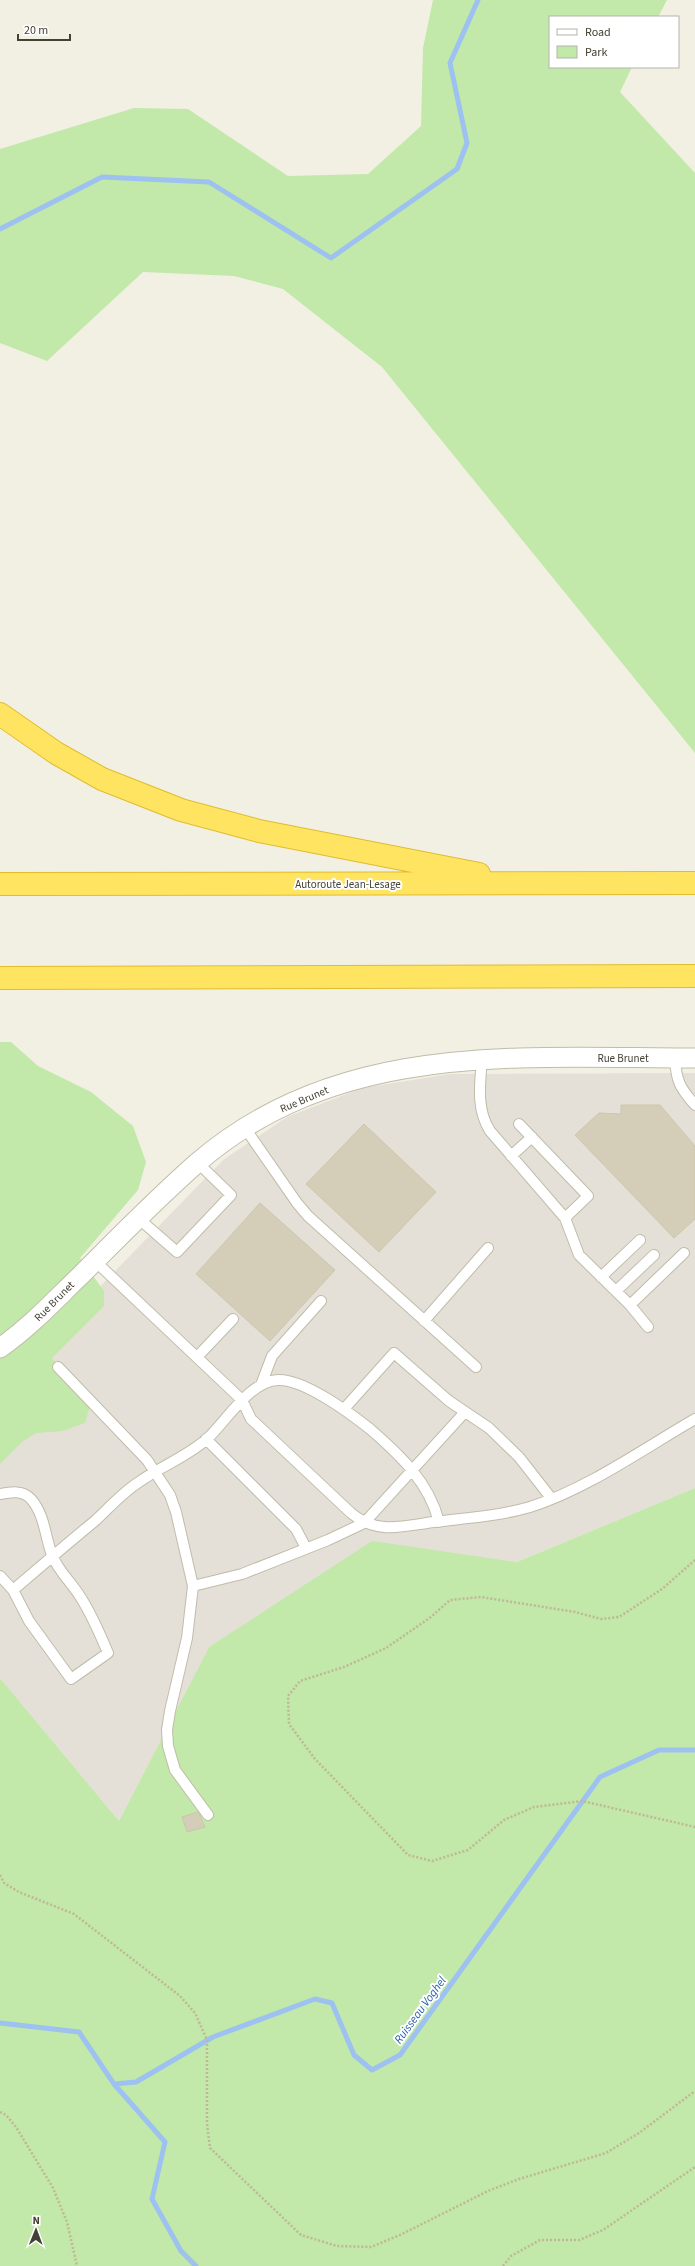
<svg xmlns="http://www.w3.org/2000/svg" width="695" height="2266" font-family="'Source Sans 3',sans-serif">
	<style>
		.industrial { fill: #e4e0d8 }
		.green { fill: #c2e8aa }
		.lines { fill: none; stroke-linecap: round; stroke-linejoin: round }
		.stream { stroke: #9dc1f1; stroke-width: 5 }
		.building { fill: #d4cdb8; stroke: #cec6ab }
		.lane-casing { stroke: #c0bca8; stroke-width: 12 }
		.street-casing { stroke: #c0bca8; stroke-width: 21 }
		.highway-casing { stroke: #e0bc2f; stroke-width: 24 }
		.path { stroke: #bfb796; stroke-width: 2.5; stroke-dasharray: 2 2; stroke-linecap: butt }
		.lane { stroke: #fff; stroke-width: 10 }
		.street { stroke: #fff; stroke-width: 19 }
		.highway { stroke: #ffe461; stroke-width: 22 }
		.labels { text-anchor: middle; stroke-width: 4; stroke-linejoin: round; paint-order: stroke }
		.street-label { font-size: 11px; fill: #444033; stroke: #fff }
		.water-label { font-size: 12px; font-style: italic; fill: #2b62b1; stroke: #fff }
	</style>
	<rect width="100%" height="100%" fill="#f2f0e3"/>
	<path class="industrial" d="M695,1073v415l-178,74 -145,-20 -163,105 -90,174 -119,-143v-310l48,-28 175,-180 64,-43 75,-29 88,-14z"/>
	<path class="green" d="M433,0h234l-9,17h-108v50h82l-12,25 75,81v580l-313,-386 -99,-78 -49,-13 -91,-4 -96,89 -47,-18v-194l134,-41 54,1 100,67 80,-2 53,-48 2,-78z
		M0,1042h11l27,24 53,26 42,34 13,36 -8,28 -58,68 24,33v15l-52,52 38,48 -5,17 -22,8 -27,2 -14,9 -22,22z
		M695,1488v778h-695v-588l119,143 90,-174 163,-106 145,21z"/>
	<g class="lines">
		<path class="stream" d="M0,229l102,-52 107,5 122,76 126,-89 10,-26 -17,-80 28,-63
			M0,2023l79,9 35,52 22,-2 77,-45 102,-38 17,4 22,52 18,15 28,-15 200,-278 59,-27h36
			M114,2084l51,58 -13,57 29,52 15,15"/>
	</g>
	<path class="building" d="M621,1105h39l35,41v73l-21,19 -99,-103 24,-22 22,1z
		M364,1124l72,68 -57,60 -73,-68z
		M260,1203l75,67 -65,71 -74,-67z
		M198,1812l7,15 -18,5 -5,-15z"/>
	<g class="lines">
		<defs>
			<path id="lane" d="M675,1058c1,23 5,30 20,47
				M482,1059c-2,25 -6,50 8,72l75,87 14,37 51,50 18,22
				M519,1124l69,72 -23,22
				M245,1128l52,75 11,13 168,151
				M511,1156l21,-19
				M138,1218l39,34 54,-57 -33,-32
				M95,1261l147,139 9,19 100,94c26,22 52,13 83,9 32,-4 65,-6 96,-15 57,-18 113,-58 165,-88
				M601,1277l39,-37
				M616,1291l38,-36
				M630,1305l54,-52
				M424,1321l64,-73
				M197,1357l36,-38
				M58,1367l89,93 23,35 6,17 17,74 -6,52 -17,73 -3,19 1,16 7,24 33,45
				M261,1385l11,-29 49,-55
				M344,1409l50,-56 55,48 40,27 30,29 32,41
				M206,1439l90,90 10,19
				M0,1494c11,-2 23,-4 31,5 14,16 14,38 21,56 6,16 21,29 29,43 11,17 19,36 27,55l-37,26 -42,-58 -16,-31 -13,-14
				M193,1586l49,-12 86,-34 36,-17 101,-111
				M13,1590c27,-23 55,-47 83,-70 14,-13 27,-28 43,-38 22,-16 48,-25 69,-44 19,-18 42,-57 70,-58 26,-1 72,33 92,49 30,26 59,53 69,93"/>
			<path id="street" d="M0,1348c30,-21 54,-47 80,-72 38,-38 76,-77 117,-113 142,-123 324,-105 498,-105"/>
			<path id="highway" d="M0,714l56,39 46,26 79,31 78,21 220,43
				M0,884l695,-1
				M0,978l695,-2"/>
		</defs>
		<use href="#lane" class="lane-casing"/>
		<use href="#street" class="street-casing"/>
		<use href="#highway" class="highway-casing"/>
		<path class="path" d="M695,1560l-33,29 -43,28 -18,2 -26,-7 -94,-15 -31,3 -19,17 -45,31 -42,19 -44,14 -12,15 1,28 26,35 93,96 24,6 36,-11 36,-30 30,-13 48,-6 113,26
			M0,1875l4,8 15,9 55,22 106,82 15,17 12,27v84l3,24 91,87 36,11 34,1 29,-12 88,-44 31,-12 87,-26 33,-20 56,-42
			M0,2112l6,3 10,12 37,61 14,34 10,44
			M503,2266l8,-10 29,-16h39l24,-10 92,-63"/>
		<use href="#lane" class="lane"/>
		<use href="#street" class="street"/>
		<use href="#highway" class="highway"/>
	</g>
	<g class="labels">
		<g class="street-label">
			<text x="348" y="888">Autoroute Jean-Lesage</text>
			<text x="623" y="1062">Rue Brunet</text>
			<text transform="translate(304 1099) rotate(-23)" y="4">Rue Brunet</text>
			<text transform="translate(54 1301) rotate(-45)" y="4">Rue Brunet</text>
		</g>
		<g class="water-label">
			<text transform="translate(420 2010) rotate(-54)" y="4">Ruisseau Voghel</text>
		</g>
	</g>
	<rect x="549" y="16" width="130" height="52" fill="#ffffff" stroke="#b4b3ad"/>
	<rect x="557" y="29" width="20" height="6" fill="#ffffff" stroke="#b4b3ad"/>
	<text x="585" y="36" font-size="12" fill="#444033">Road</text>
	<rect x="557" y="46" width="20" height="12" fill="#c2e8aa" stroke="#b4b3ad"/>
	<text x="585" y="56" font-size="12" fill="#444033">Park</text>
	<g transform="translate(36 2230) rotate(1)" stroke="#ffffff" stroke-width="3" paint-order="stroke">
	<path d="M0-3L7 15L0 10L-7 15Z" fill="#444033"/>
	<text y="-6" font-size="11" font-weight="bold" text-anchor="middle" fill="#444033">N</text>
	</g>
	<path d="M18 34v6h52v-6" fill="none" stroke="#444033" stroke-width="2"/>
	<text x="24" y="34" font-size="12" fill="#444033" stroke="#ffffff" stroke-width="3" paint-order="stroke">20 m</text>
</svg>
